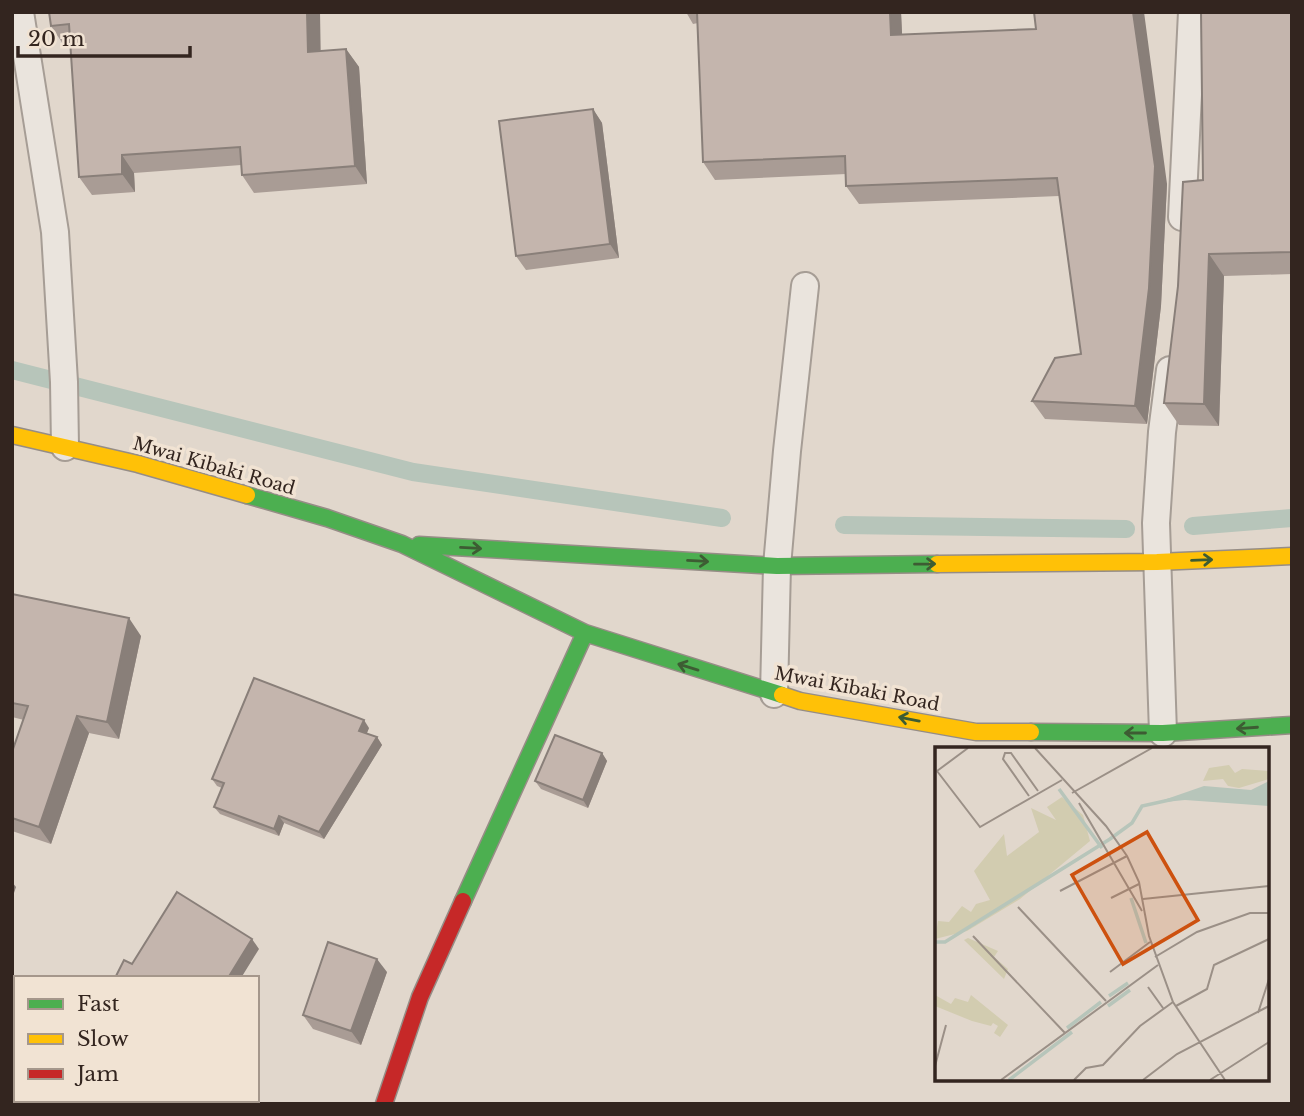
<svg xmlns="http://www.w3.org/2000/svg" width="1304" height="1116" font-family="'Libre Baskerville',serif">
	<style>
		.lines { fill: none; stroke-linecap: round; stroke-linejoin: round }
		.stream { stroke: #b7c5ba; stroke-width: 18 }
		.lane-casing { stroke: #a69d95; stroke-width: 30 }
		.fast-casing { stroke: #968d86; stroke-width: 19 }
		.slow-casing { stroke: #968d86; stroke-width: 19 }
		.jam-casing { stroke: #968d86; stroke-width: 19 }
		.lane { stroke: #eae4dd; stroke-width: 26 }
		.fast { stroke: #4caf50; stroke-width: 16 }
		.slow { stroke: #ffc107; stroke-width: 16 }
		.jam { stroke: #c62828; stroke-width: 16 }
		.wall { fill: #a99c95 }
		.shaded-wall { fill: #897f79 }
		.building { fill: #c4b5ad; stroke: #897f79; stroke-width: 2 }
		.oneway { stroke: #3d5c33 }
		.labels { text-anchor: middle; stroke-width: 7; stroke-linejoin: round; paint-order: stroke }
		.street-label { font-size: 18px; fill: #33251f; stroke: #f1e3d3 }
		.inset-river { fill: none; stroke: #b7c5ba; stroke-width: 3.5 }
		.inset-road { fill: none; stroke: #9b9087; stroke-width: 2 }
		.view { fill: #cd510f; fill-opacity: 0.15; stroke: #cd510f; stroke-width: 3.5 }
		.inset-edge { fill: none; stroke: #33251f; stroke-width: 3.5 }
	</style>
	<rect width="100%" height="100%" fill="#e1d7cc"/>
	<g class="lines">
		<path class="stream" d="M12,370l401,102 309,46
			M844,525l282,4
			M1193,526l99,-8"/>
		<defs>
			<path id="lane" d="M20,12l35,220 9,150 1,65
				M1182,217l10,-205
				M774,694l3,-128 10,-115 18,-165
				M1163,733l-7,-210 6,-91 8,-62"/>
			<path id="fast" d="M247,495l80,23 75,26 183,89 197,62
				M419,545l358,21 160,-2
				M1031,732l132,1 129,-8
				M463,901l122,-268"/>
			<path id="slow" d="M12,435l126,29 109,31
				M937,564l220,-2 135,-6
				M782,695l18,6 176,31h55"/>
			<path id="jam" d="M384,1104l36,-107 43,-96"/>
		</defs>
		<use href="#lane" class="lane-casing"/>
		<use href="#fast" class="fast-casing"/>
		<use href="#slow" class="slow-casing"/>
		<use href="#jam" class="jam-casing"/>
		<use href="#lane" class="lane"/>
		<use href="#fast" class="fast"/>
		<use href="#slow" class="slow"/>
		<use href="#jam" class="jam"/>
	</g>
	<path class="wall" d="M49,12h271v39l26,-2 13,18 8,117 -113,9 -12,-18 -1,-10 -107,8 1,19 -43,3 -13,-18 -8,-133h-8l-12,-18z
		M686,12h215l1,22 265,150 -6,122 -14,118 -102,-5 -13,-18 49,-47 -22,-158 -200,8 -13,-18v-12l-131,6 -12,-18 -5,-139 -5,1z
		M1292,12v262l-68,2 -5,150 -40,-1 -15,-22 39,-223z
		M593,109l9,14 17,135 -93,12 -10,-14z
		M12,594l129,42 -22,103 -30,-6 -38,111 -39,-13v-79l12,-32 -12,-3z
		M369,728l-3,6 11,3 5,8 -58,94 -40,-16 -5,13 -59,-22 -6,-7 8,-19 -5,-2 -5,-7z
		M602,753l5,8 -19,47 -47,-19 -6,-8z
		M387,972l-26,73 -48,-16 -10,-14z"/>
	<path class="shaded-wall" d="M307,12h13l1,58 -13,-18z
		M890,12h11l2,41 -12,-18z
		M1133,12h11l23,172 -6,122 -14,118 -12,-18z
		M346,49l13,18 8,117 -12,-18z
		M593,109l9,14 17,135 -9,-14z
		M122,155l12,18 1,19 -13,-18z
		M1209,254l15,22 -5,150 -15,-22z
		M129,618l12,18 -22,103 -12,-17z
		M77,716l12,17 -38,111 -12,-17z
		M364,720l5,8 -4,10 -6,-7z
		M377,737l5,8 -58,94 -5,-7z
		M602,753l5,8 -19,47 -5,-8z
		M279,816l5,7 -5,13 -5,-7z
		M12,882l4,5 -4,12z
		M252,939l7,10 -18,29h-13z
		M377,959l10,13 -26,73 -10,-14z
		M222,1100h13l-2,4h-13z"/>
	<path class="building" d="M49,12h258l1,40 38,-3 9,117 -113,9 -2,-28 -118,8v19l-43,3 -10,-153 -18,2z
		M697,12h193l1,23 145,-6 -2,-17h99l22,154 -6,122 -14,118 -103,-5 23,-43 26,-4 -24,-176 -211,8 -1,-30 -142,6z
		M1201,12h91v240l-83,2 -5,150 -40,-1 14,-117 5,-104 20,-2z
		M593,109l17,135 -94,12 -17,-135z
		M12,594l117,24 -22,104 -30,-6 -38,111 -27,-9v-66l16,-46 -16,-3z
		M254,678l110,42 -5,11 18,6 -58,95 -40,-16 -5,13 -60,-22 10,-24 -12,-4z
		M555,735l47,18 -19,47 -48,-19z
		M177,892l75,47 -24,39h-113l9,-18 8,4z
		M328,942l49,17 -26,72 -48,-16z
		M105,1100h117l-2,4h-117z"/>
	<defs><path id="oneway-shaft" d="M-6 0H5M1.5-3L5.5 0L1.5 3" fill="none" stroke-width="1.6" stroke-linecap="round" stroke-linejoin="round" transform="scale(1.75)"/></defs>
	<g class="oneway">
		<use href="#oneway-shaft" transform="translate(471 548) rotate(3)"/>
		<use href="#oneway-shaft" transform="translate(1202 560) rotate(-2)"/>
		<use href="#oneway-shaft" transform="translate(698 561) rotate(3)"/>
		<use href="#oneway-shaft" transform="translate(925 564) rotate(-1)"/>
		<use href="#oneway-shaft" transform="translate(688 667) rotate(-163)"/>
		<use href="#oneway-shaft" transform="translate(909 719) rotate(-169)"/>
		<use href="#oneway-shaft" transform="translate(1247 728) rotate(176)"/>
		<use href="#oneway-shaft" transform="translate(1135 733) rotate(-180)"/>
	</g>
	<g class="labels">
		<g class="street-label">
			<text transform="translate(214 466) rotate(16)" y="6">Mwai Kibaki Road</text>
			<text transform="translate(857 689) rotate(11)" y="6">Mwai Kibaki Road</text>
		</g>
	</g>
	<g transform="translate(935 747)">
		<rect width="334" height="334" fill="#e1d7cc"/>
		<path d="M294,18l6,8 7,-4 27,2v8l-30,9 -11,-2 -5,-7 -20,2 6,-13zM127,50l21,18 7,26 -70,58 -53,32 -32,8 3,-18 11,1 13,-16 9,6 5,-8 14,-4 -16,-29 30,-37 3,22 32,-24 -8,-24 25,12 -9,-13zM33,191l30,13 -4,6 14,12 -4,10 -40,-39zM0,248l16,9 4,-6 13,4 3,-7 37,30 -8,12 -6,-4 4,-7 -5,-3 -2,3 -19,-5 -37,-15z" fill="#d2ccb0"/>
		<path d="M334,34v25l-84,-6 -30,3 49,-17 47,4z" fill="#b7c5ba"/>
		<path class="inset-river" d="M124,42l43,59M196,151l15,45M0,195h10l165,-103 22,-16 10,-17 32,-7M174,249l19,-13M173,259l22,-16M132,281l34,-26M74,333l63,-48"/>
		<path class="inset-road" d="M100,1l71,78 21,30 12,26 10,54 24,66 52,78M2,24l43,56 82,-47M2,24l31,-23M137,46l80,-45M94,49l-26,-37 2,-6h6l27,38M144,56l63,108M125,144l67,-35M176,151l28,-14M208,152l126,-13M83,160l88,94M38,189l92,97M220,210l42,-25 53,-19h19M175,225l40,-30M213,240l15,21M241,259l31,-17 7,-24 55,-26M323,266l11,-34M0,319l11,-41M66,333l157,-115M139,333l12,-12 17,-3 37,-39 33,-24M208,333l34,-26 92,-48M275,333l59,-38"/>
		<path class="view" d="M212,85l51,88 -75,44 -51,-89z"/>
		<rect width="334" height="334" class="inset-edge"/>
	</g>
	<rect width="1304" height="1116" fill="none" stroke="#33251f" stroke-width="28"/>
	<rect x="14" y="976" width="245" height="126" fill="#f1e3d3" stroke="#a5978b" stroke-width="2"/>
	<rect x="28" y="999" width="35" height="10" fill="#4caf50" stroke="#a5978b" stroke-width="2"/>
	<text x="77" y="1011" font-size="21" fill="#33251f">Fast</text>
	<rect x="28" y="1034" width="35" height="10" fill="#ffc107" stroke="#a5978b" stroke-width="2"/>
	<text x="77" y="1046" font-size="21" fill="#33251f">Slow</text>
	<rect x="28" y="1069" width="35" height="10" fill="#c62828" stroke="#a5978b" stroke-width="2"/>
	<text x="77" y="1081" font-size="21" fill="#33251f">Jam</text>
	<path d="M18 46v10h172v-10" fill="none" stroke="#33251f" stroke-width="3.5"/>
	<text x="28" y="46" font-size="21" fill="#33251f" stroke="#f1e3d3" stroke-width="5" paint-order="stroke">20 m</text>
</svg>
